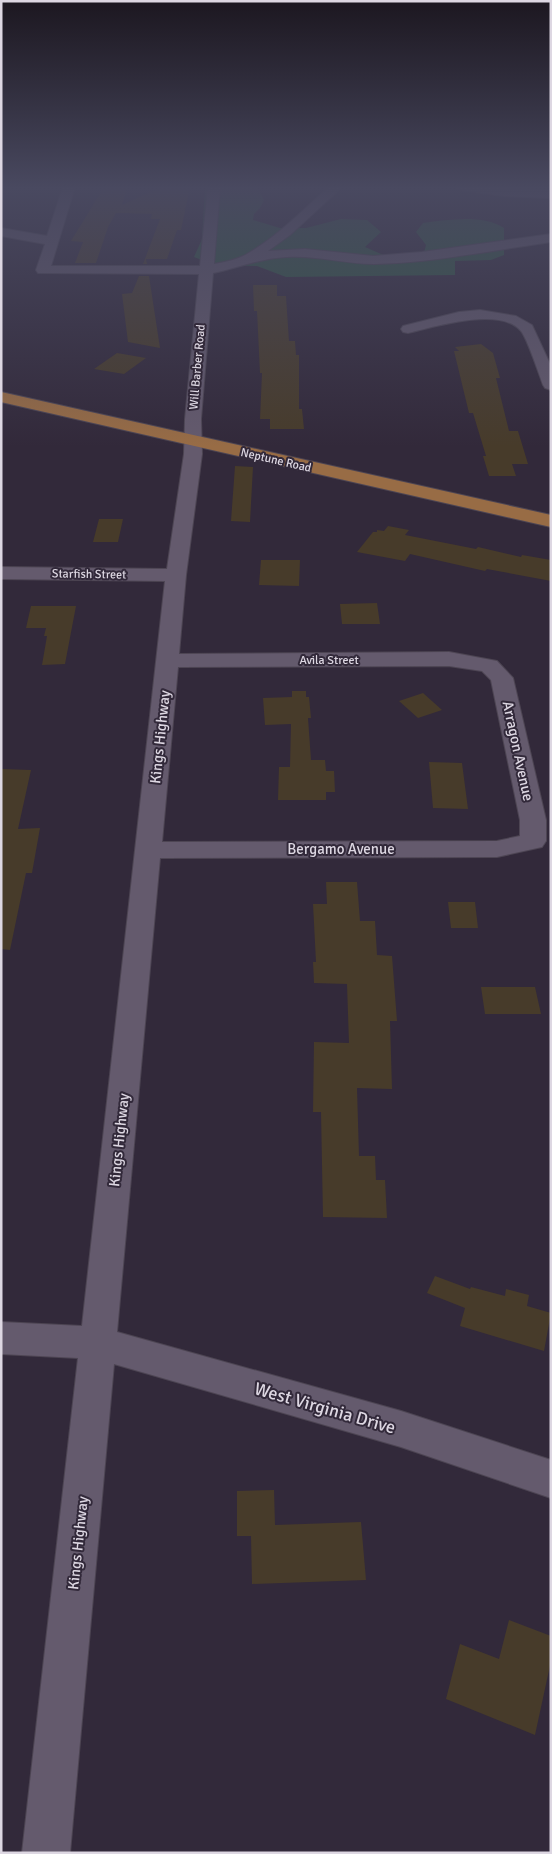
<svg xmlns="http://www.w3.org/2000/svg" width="552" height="1854" font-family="Signika,sans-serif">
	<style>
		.green { fill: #2e5940 }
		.building { fill: #473b2a }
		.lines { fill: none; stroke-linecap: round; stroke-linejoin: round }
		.minor-casing { stroke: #4d4553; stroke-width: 2 }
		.major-casing { stroke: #4d4553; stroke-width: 2 }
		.minor { fill: #645a6d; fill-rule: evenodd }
		.major { fill: #986c45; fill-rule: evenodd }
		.labels { text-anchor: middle; stroke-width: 4; stroke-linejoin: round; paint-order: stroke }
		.far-street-label { font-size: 12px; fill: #ddd7e2; stroke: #32293a }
		.street-label { font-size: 15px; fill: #ddd7e2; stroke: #32293a }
		.near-street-label { font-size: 18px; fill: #ddd7e2; stroke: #32293a }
	</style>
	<rect width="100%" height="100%" fill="#32293a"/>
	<path class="green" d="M205,187h52l7,13 -4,8 -6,6 -1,6 27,8h26l35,-9 26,1 14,12 -16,15 30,13 29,-7 2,-8 -10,-13 7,-9c26,-3 59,-9 81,5v27l-13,5 -36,1v14l-169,2 -29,-11 -43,-1 -20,-8 8,-18z"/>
	<path class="building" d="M104,187h23l-5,18 40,-18h28l-9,43h-4l-10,29h-21l1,5h-4l17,-45h-9l1,-5 -36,-1 -8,14 -12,36h-21l8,-21 -12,-1z
		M139,276h10l11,72 -32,-6 -6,-48 10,-1z
		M253,285h24v11h9l3,45h6l1,14h3v54h3l2,20h-34v-10h-10l2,-46h-2l-3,-62h-3z
		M481,344l12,9 7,25h-4l13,53h9l10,33h-16l4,12h-27l-6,-20h3l-13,-43h-4l-15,-62h5l-4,-4z
		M117,353l29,5 -22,16 -30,-5z
		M235,466l18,1 -3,55 -19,-1z
		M99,519h24l-5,23h-25z
		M388,526l21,4 -4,5 71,14 2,-2 43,10 1,-2 29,5v21l-64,-12 -2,2 -75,-17 -5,7 -48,-9 16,-20h4v-2l7,1z
		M261,560h39l-1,26 -40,-1z
		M377,603l3,21h-38l-2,-20z
		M31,606h45l-11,58 -23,1 5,-29h-3l2,-8h-20z
		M292,691h14v6h3l2,21h-3l3,42h14l1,11h8l1,21h-9v8h-48l1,-33h11l1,-43 -26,1 -2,-27 29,-1z
		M423,693l19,17 -24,8 -19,-17z
		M429,762l33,1 6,46 -35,-1z
		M1,769l30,1 -13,59 22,-1 -8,45h-6l-16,77 -9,-1z
		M326,882h31l3,39h15l2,34 15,1 5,65h-7l2,68 -35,-1 2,68h16l1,24h9l2,38 -64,-1 -2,-105h-8l1,-70 35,1 -2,-59 -33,-1 -1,-21h3l-3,-58h14z
		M448,902h27l3,26h-27z
		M481,987h54l6,27h-56z
		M435,1276l35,13 1,-2 34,9 1,-7 23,6 -2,11 24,7 -7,38 -84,-25 5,-18 -38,-15z
		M274,1490l1,35 86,-3 5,58 -114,4 -1,-48h-14v-45z
		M509,1620l42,16v25l-16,74 -89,-36 14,-55 39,15z"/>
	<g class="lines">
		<defs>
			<path id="minor" d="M63,187h12l-24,79h149l8,-79h12l-6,77c11,-2 23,-4 33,-10 30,-17 56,-44 82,-67h13l-52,48 -22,16 37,-2 68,7 49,-4 129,-18v8c-57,8 -120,21 -177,22 -29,0 -58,-9 -87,-7 -26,1 -49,11 -74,16l-12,146 1,35 -16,121 -7,79 270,-2 48,9 16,17 33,142v21l-4,6 -45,10 -337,1 -43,474 284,79 150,49v38l-150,-51 -287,-83 -44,489h-48l56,-495 -77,-4v-32l81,4 83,-745 -164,-2v-12l166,2 17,-115 1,-35 14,-145 -161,-1 -2,-3 9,-26 -44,-8v-8l46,8zM449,666l33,5 9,9 29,140v16l-23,5 -335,1 16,-175z
				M455,187l96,3v8l-47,-2 -43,-6z
				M480,310l36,6 16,9 19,41v24l-6,-2 -2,-3c-4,-11 -16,-47 -22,-54 -21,-25 -87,-4 -113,2l-5,-1 -2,-3 2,-3 56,-14z"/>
			<path id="major" d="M1,392l550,123v12l-550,-125z"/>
		</defs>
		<use href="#minor" class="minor-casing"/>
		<use href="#major" class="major-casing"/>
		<use href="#minor" class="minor"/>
		<use href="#major" class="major"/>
	</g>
	<linearGradient id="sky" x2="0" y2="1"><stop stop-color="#1c1720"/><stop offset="0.42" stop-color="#494960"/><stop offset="1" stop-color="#494960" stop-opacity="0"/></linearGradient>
	<rect width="552" height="447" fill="url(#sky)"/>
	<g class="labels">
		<g class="far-street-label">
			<text transform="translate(197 367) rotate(-85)" y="4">Will Barber Road</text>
			<text transform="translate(276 460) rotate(13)" y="4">Neptune Road</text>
			<text transform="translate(89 574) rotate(1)" y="4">Starfish Street</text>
			<text x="329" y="664">Avila Street</text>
		</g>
		<g class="street-label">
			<text transform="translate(160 737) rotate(-84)" y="5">Kings Highway</text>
			<text transform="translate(518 751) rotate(78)" y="5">Arragon Avenue</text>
			<text x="341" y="854">Bergamo Avenue</text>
			<text transform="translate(119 1140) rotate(-84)" y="5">Kings Highway</text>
			<text transform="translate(78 1543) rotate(-84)" y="5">Kings Highway</text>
		</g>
		<g class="near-street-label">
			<text transform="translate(325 1408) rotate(16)" y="6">West Virginia Drive</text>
		</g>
	</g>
	<rect width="552" height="1854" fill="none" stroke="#ddd7e2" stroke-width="5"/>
</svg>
